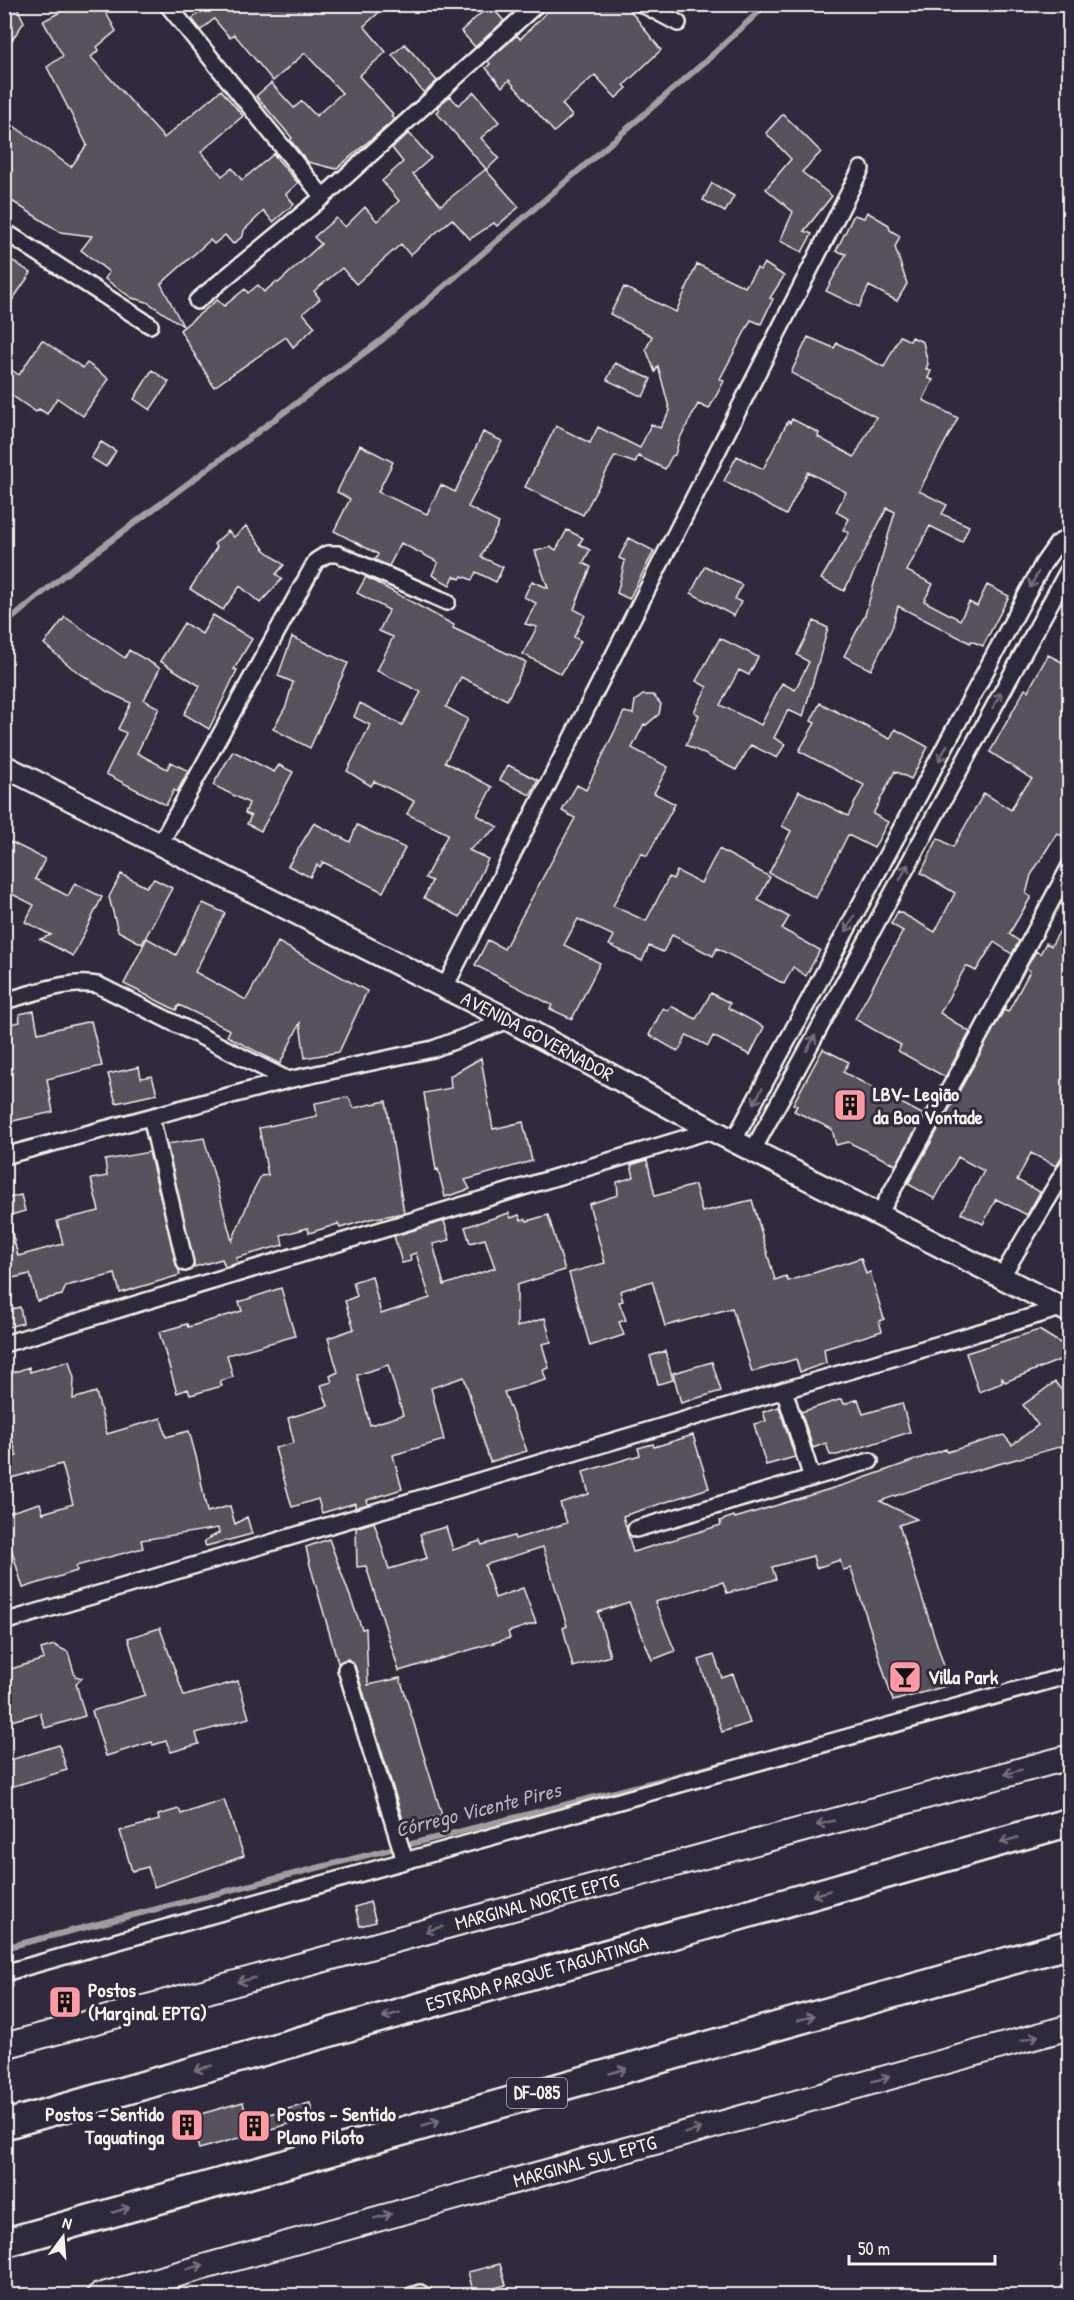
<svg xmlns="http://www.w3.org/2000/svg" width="1074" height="2300" font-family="'Patrick Hand',sans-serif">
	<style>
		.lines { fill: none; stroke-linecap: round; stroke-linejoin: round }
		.stream { stroke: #a19ea0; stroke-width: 6 }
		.building { fill: #56525f; stroke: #f4f1e8; stroke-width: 1.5; fill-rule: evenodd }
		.street-casing { stroke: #f4f1e8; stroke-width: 20 }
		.secondary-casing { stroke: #f4f1e8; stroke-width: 26 }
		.primary-casing { stroke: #f4f1e8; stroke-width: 28 }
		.highway-casing { stroke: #f4f1e8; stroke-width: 32 }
		.street { stroke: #2f2a3d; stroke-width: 15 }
		.secondary { stroke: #2f2a3d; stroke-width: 21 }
		.primary { stroke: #2f2a3d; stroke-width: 24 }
		.highway { stroke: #2f2a3d; stroke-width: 27 }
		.oneway { stroke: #747079 }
		.labels { text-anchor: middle; stroke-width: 6; stroke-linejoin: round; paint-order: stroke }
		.shield { fill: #2f2a3d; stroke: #b9b5b5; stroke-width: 1.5 }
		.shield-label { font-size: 18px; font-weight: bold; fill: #f4f1e8 }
		.street-label { font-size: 20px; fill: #f4f1e8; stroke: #2f2a3d }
		.poi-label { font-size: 20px; font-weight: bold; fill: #f4f1e8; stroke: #2f2a3d; text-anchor: start }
		.water-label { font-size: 21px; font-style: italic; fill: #b6b2b2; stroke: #2f2a3d }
	</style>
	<rect width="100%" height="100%" fill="#2f2a3d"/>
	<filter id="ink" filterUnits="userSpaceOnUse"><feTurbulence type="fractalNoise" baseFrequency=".0167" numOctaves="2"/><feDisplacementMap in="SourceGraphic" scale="12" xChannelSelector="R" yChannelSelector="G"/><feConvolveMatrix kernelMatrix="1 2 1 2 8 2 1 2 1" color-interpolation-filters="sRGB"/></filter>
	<g filter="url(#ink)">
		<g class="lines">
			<path class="stream" d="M4,625l59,-49 320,-237 324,-279 60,-56
				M4,1948l720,-184"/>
		</g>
		<path class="building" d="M76,4h25l15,27 -19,16 2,3 -8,7 73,81 57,-48 22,26 -42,36 21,24 10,-8 10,12 33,-27 2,3 -3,-1 24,28 -12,11 8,10 -21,18 -9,-11 -20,19 -1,6 -10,8 -8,-9 -11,9 -4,-4 -49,44 22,42 -36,-24 -15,-4 -27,-19 4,-7 -28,-22 11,-14 -32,-4 -56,-36v-62l7,-10 60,43 16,-22 -40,-78 16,-11 -20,-35z
			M194,4h194l-24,22 22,26 -27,24 34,38 -2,2 4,3 -59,50 -28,-7 -18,-22 2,-2 -36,-42 15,-13 23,25 8,-7 14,15 26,-23 -37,-40 -32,28 -39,-47 -4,4 -16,-19 -13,11 -9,-11 8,-7z
			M555,4h70l36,46 -37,35 3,3 -11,10 -21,-23 -33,29 10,12 -18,16 -45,-52 -7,7 -16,-19 4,-4 -2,-3 29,-26 3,4z
			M4,5l13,2 7,15 -20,30z
			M490,5l14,16 -29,26 -14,-16z
			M405,44l32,37 -13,12 -32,-38z
			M474,92l25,30 -18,16 18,20 -13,12 33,37 -22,19 -3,-3 -24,16 -18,-20 -42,36 -9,-11 -45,40 -14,-16 -28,23 6,8 -17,14 12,14 -22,20 -7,-10 -72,50 -34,-57 37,-30 7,6 21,-17 3,4 10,-8 6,7 12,-10 2,1 43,-39 -7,-7 22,-19 9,9 20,-20 12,14 22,-20 -17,-20 21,-19 -11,-14 17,-15 22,25 -18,16 28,31 45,-36 -50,-57 3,-2 -2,-3 13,-11 8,9z
			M783,114l38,38 -19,20 30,24 -28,35 8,3 -10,18 -22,-11 13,-29 -27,-23 25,-30 -25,-26z
			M712,183l22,13 -9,16 -22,-12z
			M867,212l22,13 1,5 10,6 -5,11 12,37 -10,17 -28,-15 -10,21 -33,-16 20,-37 -10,-3 18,-36 10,3z
			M4,255l27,18 -27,39z
			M764,263l20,13 -14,22 3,1 -12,25 -10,-4 -31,59 4,2 -15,28 -11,-5 -19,36 -4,15 -3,1 -7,13 -27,-13 -3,7 -20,-7 -32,59 -58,-28 31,-61 34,17 8,-16 42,21 11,-24 9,4 10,-17 -12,-45 -3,6 -9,-23 6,-13 -42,-22 14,-27 52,25 21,-48 48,23 12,-19 3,2z
			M900,336l10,5 2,-4 11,5 5,22 -2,5 5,2 -3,7 5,2 -10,20 35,18 -39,73 28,14 -5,9 27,12 -7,16 -32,-16 -23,45 26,13 -9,17 36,19 9,-18 8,4 10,-21 22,11 -26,50 -12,-5 -1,2 -72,-37 -6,22 -21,42 -27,-14 21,-41 30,-103 -8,-4 -43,83 -23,-12 28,-46 -6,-3 6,-11 -13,-7 10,-20 -38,-20 -22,43 -62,-34 13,-25 26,13 25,-48 2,2 2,-4 27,14 -1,4 36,20 22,-40 -85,-44 17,-36 26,11 3,-5 47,24z
			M42,340l41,28 4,-5 22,16 -26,37 -26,-18 -10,16 -8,-5 -3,3 -32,-22v-25l15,10z
			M615,363l36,16 -8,18 -36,-17z
			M152,370l17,12 -19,28 -16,-11z
			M483,432l19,9 -34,66 31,16 -18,34 22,10 -7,15 -20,-10 -4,8 -10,-4 -2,3 -6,-3 -4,9 -18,-10 6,-13 -37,-19 -12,23 -14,-6 3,-6 -44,-23 16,-32 -13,-7 23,-47 33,17 -15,30 49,22 14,-29 14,7z
			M101,442l15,9 -10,16 -15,-9z
			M246,526l18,23 20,16 -8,9 6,5 -22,24 -20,-17 -17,24 -33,-21 27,-42 -3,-3 14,-13 6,6z
			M567,530l16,8 -4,6 11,6 -7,13 8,4 -17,42 11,6 -11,22 7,4 -20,33 -38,-20 14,-27 -12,-3 11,-21 -12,-6 8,-16 16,7 -13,-37 16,-4 5,3z
			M629,538l25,13 -25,48 -12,-6 8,-32 -6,-3z
			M705,566l37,19 -7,14 6,3 -7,14 -43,-23z
			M366,577l88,48 -1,3 73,34 -19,38 -46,-23 -15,30 22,12 -23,43 47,25 -15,28 21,12 -29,23 19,9 -28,58 -36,-19 8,-17 -7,-3 23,-44 -41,-20 7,-13 -40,-20 -3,5 -24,-15 23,-46 -16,-8 6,-14 42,22 19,-33 -44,-21 16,-34 -14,-6 10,-21 -32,-17z
			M213,615l39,24 -18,30 3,1 -28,59 -25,-15 16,-28 -40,-25 24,-38 18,11z
			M65,617l60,41 4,-8 31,18 -16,32 15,8 -22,45 30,16 4,-7 17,9 -11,21 -3,-2 -8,15 -60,-31 20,-41 -8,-4 13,-26 -23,-11 -36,-24 -28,-24z
			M814,621l14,7 -25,89 -15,-7 -14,28 11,6 -8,14 -26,-13 -15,25 -50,-25 13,-30 -5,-3 13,-25 -11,-6 24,-43 38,19 -9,18 -10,-5 -19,35 41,20 21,-42 13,7 14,-28 -12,-7z
			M292,637l56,26 -38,85 -37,-19 13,-23 7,-24 -15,-6z
			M1048,655l22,11v161l-6,10 -7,-4 -26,42 -5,19 5,3 -22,37 10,7 -7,13 -18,-12 -18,29 -10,-5 -26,47 30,19 -25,45 -47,-26 3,-6 -46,-26 48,-88 -12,-7 7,-13 37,21 20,-39 -34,-20 17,-35 15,9 31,-54 27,17 9,-17 12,-14 -42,-27 35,-63 3,2z
			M643,695h10l8,9 -2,10 -13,11 -2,-1 -12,24 36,19 -14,26 21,11 -28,52 -6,-3 -28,53 33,15 23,-44 4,2 4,-8 24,12 18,-34 51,28 -12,23 31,17 -7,12 38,21 -14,26 -13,-9 -9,17 -67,-36 -4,8 -41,-21 -9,17 -14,-6 -7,15 -33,-16 5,-9 -36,-17 -14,26 36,18 -28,56 -22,-10 2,-4 -77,-40 13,-25 16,9 71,-131 -13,-7 15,-26 9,5 38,-78 9,2 2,-13z
			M820,703l70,36 5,-10 33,18 -17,32 -16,-8 -22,43 15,8 -14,26 -26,-13 -32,63 -47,-25 22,-42 -9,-5 17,-35 49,25 16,-31 -65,-34 16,-28 -4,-2z
			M233,751l41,21 5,-7 14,7 -32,59 -14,-7 4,-8 -6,-3 4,-10 -36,-18z
			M508,765l30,15 -8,15 -30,-15z
			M314,823l36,19 7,-17 48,23 -22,44 -60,-30 -3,5 -3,-2 -7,12 -22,-11z
			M11,842l34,17 -10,20 33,17 7,-13 27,14 -29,59 -33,-17 11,-4 -26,-13 9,-17 -30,-15v-35z
			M121,874l25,13 8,-8 18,9 -30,56 -24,-13 -9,-34z
			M203,903l22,10 -30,59 51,28 32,-58 89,49 -28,61 -34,6 -5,-35 -20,41 -53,-28 3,-6 -51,-25 -3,5 -52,-26 23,-46 29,17z
			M1070,913v230l-14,23 -25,-13 -14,27 23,12 -13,23 -31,-16 -13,25 -22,-11 23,-42 -26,-14 -23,42 -27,-15 96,-174 4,2 22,-41 -4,-3 10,-17 4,3 6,-11 5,3z
			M711,993l19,10 -2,5 36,19 -14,28 -37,-19 -5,10 -21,-11 -8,15 -2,1 -28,-16 14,-27 5,3 3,-5 25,13z
			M34,1011l4,22 53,-12 11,45 -55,13 6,33 -49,11v-98l16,-3 -1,-8z
			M823,1049l26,13 -6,10 81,43 -28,50 -48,-23 -12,3 -4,-16 -38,-18 3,-5 -4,-2z
			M481,1058l12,71 30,-7 9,39 -67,19 5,9 -25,8 -7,-28 -2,1 -12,-77 27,-5 -1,-12z
			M139,1067l2,11 11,-2 5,18 -41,9 -8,-29z
			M348,1097l6,11 32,-7 18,112 -34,6 -30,9 -2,-4 -29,9 -1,-5 -27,7 2,10 -47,13 2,5 -13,4 -3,-8 -28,8 -27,-123 37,-6 28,103 22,-52 7,-13 7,-1 -9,-47 58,-12 -2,-13z
			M149,1152l31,123 -60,18 -5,-19 -49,12 -4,9 -25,6 -7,-27 -26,6v-54l6,-1 8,31 45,-12 -6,-23 42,-10 -8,-32 16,-3 -2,-16z
			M647,1160l8,36 40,-11 7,27 50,-12 23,80 11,-4 2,5 73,-23 5,16 4,-2 14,47 -5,2 3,10 -58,18 2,14 -26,9 -4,-13 -44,13 -20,-64 -67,18 -13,-45 -32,10 3,10 -4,1 7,18 -7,2 5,13 -34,11 -21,-73 36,-10 -16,-59 29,-9 -1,-13 17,-5 -3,-12z
			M21,1195l4,16 -21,6v-18z
			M509,1213l2,5 8,-3 2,5 5,-1 1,2 21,-6 17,55 -48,15v42l28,-9 6,24 -9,2 7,24 -6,2 3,10 -42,12 23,59 -37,11 -26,-85 -33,11 13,52 -51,15 9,34 -35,11 1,4 -13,4v-5l-33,10 -4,-14 -26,8 -17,-59 19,-5 -6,-25 40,-12 -7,-21 11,-3 -2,-6 8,-4 -10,-34 26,-9 -9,-28 12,-5 -4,-14 19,-6 9,38 49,-16 -14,-45 -6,2 1,6 -9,2 -8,-27 50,-15 6,19 -17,4 11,41 51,-17 -10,-29 -15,4 -5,-16zM388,1365l15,50 -33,10 -13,-50z
			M281,1288l14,48 -68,19 6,22 -13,4 2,5 -32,9 -2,-6 -11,4 -18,-61 28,-8 1,3 54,-16 -3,-9z
			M20,1307l3,16 -19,5v-17z
			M1039,1330l31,19v7l-65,26 -3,-4v5l-23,9 -13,-39z
			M665,1351l8,29 -15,4 -8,-28z
			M69,1361l5,17 -1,21 23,-7 11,42 54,-16 5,19 23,-6 8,29 10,52 23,-6 5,18 12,-7 5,17 -46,12 -2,-5 15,-8 -1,-5 -77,12 2,8 -67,18 1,5 -54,17 -19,-64v-10l36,-11 3,10 30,-9 -11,-40 -58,16v-21l13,-3 -13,-45v-24l7,-2 -2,-11 20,-7 1,5z
			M712,1362l9,29 -40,12 -8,-30z
			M1055,1382l15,18v44l-125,35 -65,22 37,18 -18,6 51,160 -57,16 -42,-133 -8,2 -3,-10 -24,8 -3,-12 -41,11 4,12 -29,9 -20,5 -4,-11 -68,20 20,49 -23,9 -23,-58 -31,10 12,44 -37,11 -10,-39 4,-2 -24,-79 -58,18 10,33 28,-10 13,35 -28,9 2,6 -111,33 -33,-105 -9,1 -1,-39 18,-6 15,47 38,-11 -7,-24 26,-7 7,23 27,-9 2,4 32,-9 1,3 52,-16 -7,-20 29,-9 -6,-22 57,-17 -2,-7 15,-4 1,3 39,-12 16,53 -86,28 10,36 88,-27 -1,-4 14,-5 1,2 118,-36 93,-33 1,3 57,-17 8,10 26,-20 -15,-20z
			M842,1399l2,5 14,-5 5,15 39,-11 8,29 -73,23h-7l-4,-12 -13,5 -12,-36z
			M779,1407l16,50 -29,8 -12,-41 12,-3 -3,-9z
			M329,1539l33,90 4,-1 2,57 32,-7 42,137 -37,11 -50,-160 -7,-7 -10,4 -28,-98 -4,-18z
			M160,1628l24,68 54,-15 11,37 -53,15 3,11 -28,8 -5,-11 -13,4 -1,-3 -46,14 -14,-45 53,-16 -17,-57z
			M54,1645l14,7 7,24 7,2 -6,6 9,32 -40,12 -5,-15 -36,10v-52l40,-12 -3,-10z
			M714,1655l8,23 11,-4 17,49 -28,9 -23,-72z
			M59,1745l8,25 -63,19v-27z
			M224,1800l20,56 -90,31 -6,-20 -16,4 -12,-40 39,-11 -1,-5 21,-6 2,5z
			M370,1902l6,20 -16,4 -5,-19z
			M243,2102l4,18 63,-17 4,14 -115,32 -9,-32z
			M500,2264l6,21 -32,9 -6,-22z"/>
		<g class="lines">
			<defs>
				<path id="street" d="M167,4l156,193
					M642,4l36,19
					M4,231l146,94
					M197,301l126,-104 214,-193
					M159,846l157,-285 11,-7h11l109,48
					M445,987l416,-818
					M4,1001c29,-7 64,-22 94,-16l190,95
					M151,1117l34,146
					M734,1140l309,-576 14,-20 13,-9
					M753,1150l317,-583
					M4,1156l284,-76 145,-31 76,-29
					M879,1214l97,-172 94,-176
					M1002,1276l68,-114
					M4,1344l708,-214
					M784,1390l28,88
					M636,1529l234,-68
					M4,1622l1057,-314
					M346,1669l59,192
					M4,1973l1066,-298
					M411,2296l9,-3 5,3"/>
				<g id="secondary">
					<path id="s1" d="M4,766l505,254 203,110 358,182"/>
				</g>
				<g id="primary">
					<path id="s2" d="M4,2046l1066,-289"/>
					<path id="s3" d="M99,2296l971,-269"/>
				</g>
				<g id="highway">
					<path id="s4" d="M4,2125l1066,-303"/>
					<path d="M4,2243l1066,-299"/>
				</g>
			</defs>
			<use href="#street" class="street-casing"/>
			<use href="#secondary" class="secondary-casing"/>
			<use href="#primary" class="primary-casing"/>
			<use href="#highway" class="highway-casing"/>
			<use href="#street" class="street"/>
			<use href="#secondary" class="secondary"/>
			<use href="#primary" class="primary"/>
			<use href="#highway" class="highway"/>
		</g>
		<defs><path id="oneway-shaft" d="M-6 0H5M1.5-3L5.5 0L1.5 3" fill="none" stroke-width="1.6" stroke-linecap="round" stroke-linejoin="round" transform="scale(1.5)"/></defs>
		<g class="oneway">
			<use href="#oneway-shaft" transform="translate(1034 580) rotate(118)"/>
			<use href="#oneway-shaft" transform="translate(997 700) rotate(-62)"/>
			<use href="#oneway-shaft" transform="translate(943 753) rotate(118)"/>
			<use href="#oneway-shaft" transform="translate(904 872) rotate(-62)"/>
			<use href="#oneway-shaft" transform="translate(850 924) rotate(118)"/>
			<use href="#oneway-shaft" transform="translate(811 1043) rotate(-62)"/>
			<use href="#oneway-shaft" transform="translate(758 1096) rotate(118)"/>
			<use href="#oneway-shaft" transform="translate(1013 1772) rotate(165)"/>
			<use href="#oneway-shaft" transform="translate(825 1823) rotate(165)"/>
			<use href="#oneway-shaft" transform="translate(1009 1840) rotate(164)"/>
			<use href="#oneway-shaft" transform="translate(821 1893) rotate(164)"/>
			<use href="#oneway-shaft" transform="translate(434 1929) rotate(165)"/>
			<use href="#oneway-shaft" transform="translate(246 1980) rotate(165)"/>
			<use href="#oneway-shaft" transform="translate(391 2015) rotate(164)"/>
			<use href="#oneway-shaft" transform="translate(806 2018) rotate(-16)"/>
			<use href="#oneway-shaft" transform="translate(1030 2038) rotate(-15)"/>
			<use href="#oneway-shaft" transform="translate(203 2068) rotate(164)"/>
			<use href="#oneway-shaft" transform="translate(618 2071) rotate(-16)"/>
			<use href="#oneway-shaft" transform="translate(881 2079) rotate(-15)"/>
			<use href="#oneway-shaft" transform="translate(431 2123) rotate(-16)"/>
			<use href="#oneway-shaft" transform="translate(693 2131) rotate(-15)"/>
			<use href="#oneway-shaft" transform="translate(121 2210) rotate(-16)"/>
			<use href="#oneway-shaft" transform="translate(383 2216) rotate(-15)"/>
			<use href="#oneway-shaft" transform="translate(195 2267) rotate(-15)"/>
		</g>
	</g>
	<defs>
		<symbol id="building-square" viewBox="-11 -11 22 22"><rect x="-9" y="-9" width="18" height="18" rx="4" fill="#ff9aa2" stroke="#2f2a3d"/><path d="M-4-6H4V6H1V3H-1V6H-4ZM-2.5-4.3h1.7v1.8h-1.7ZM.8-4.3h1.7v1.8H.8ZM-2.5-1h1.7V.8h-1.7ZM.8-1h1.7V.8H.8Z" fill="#111"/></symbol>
		<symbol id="bar-square" viewBox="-11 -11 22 22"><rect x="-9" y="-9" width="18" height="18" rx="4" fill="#ff9aa2" stroke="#2f2a3d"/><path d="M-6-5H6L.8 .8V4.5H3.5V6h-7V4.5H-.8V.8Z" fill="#111"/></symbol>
	</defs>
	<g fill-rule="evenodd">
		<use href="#building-square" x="831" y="1086" width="38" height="38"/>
		<use href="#bar-square" x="886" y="1658" width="38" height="38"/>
		<use href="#building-square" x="46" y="1983" width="38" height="38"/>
		<use href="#building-square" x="168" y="2106" width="38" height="38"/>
		<use href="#building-square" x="235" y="2107" width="38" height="38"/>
	</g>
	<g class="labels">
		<rect class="shield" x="507" y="2078" width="60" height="30" rx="4.5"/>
		<g class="shield-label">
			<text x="537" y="2099">DF-085</text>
		</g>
		<g class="street-label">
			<text dy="7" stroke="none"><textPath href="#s1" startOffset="598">AVENIDA GOVERNADOR</textPath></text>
			<text dy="7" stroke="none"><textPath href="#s2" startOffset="552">MARGINAL NORTE EPTG</textPath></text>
			<text dy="7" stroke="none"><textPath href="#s4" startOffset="554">ESTRADA PARQUE TAGUATINGA</textPath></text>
			<text dy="7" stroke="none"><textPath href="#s3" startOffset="504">MARGINAL SUL EPTG</textPath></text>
		</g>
		<g class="poi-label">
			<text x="873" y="1101">LBV- Legião<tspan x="873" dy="23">da Boa Vontade</tspan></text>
			<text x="928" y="1684">Villa Park</text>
			<text x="88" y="1997">Postos<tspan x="88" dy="23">(Marginal EPTG)</tspan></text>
			<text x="164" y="2121" text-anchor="end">Postos - Sentido<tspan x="164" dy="23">Taguatinga</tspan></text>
			<text x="277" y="2121">Postos - Sentido<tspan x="277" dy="23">Plano Piloto</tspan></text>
		</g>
		<g class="water-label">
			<text transform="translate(478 1810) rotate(-14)" y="7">Córrego Vicente Pires</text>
		</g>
	</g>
	<rect width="1074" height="2300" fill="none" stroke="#2f2a3d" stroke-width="24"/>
	<rect x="12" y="12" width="1050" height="2276" fill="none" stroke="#f4f1e8" stroke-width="2" filter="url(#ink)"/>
	<g transform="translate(63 2237) rotate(16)" stroke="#2f2a3d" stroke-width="4.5" paint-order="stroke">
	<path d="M0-4.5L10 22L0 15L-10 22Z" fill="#f4f1e8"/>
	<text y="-9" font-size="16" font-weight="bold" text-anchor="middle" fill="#f4f1e8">N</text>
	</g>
	<path d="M849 2255v9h146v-9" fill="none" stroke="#f4f1e8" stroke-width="3"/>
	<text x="858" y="2255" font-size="18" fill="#f4f1e8" stroke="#2f2a3d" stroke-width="4.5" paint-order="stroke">50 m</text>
</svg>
